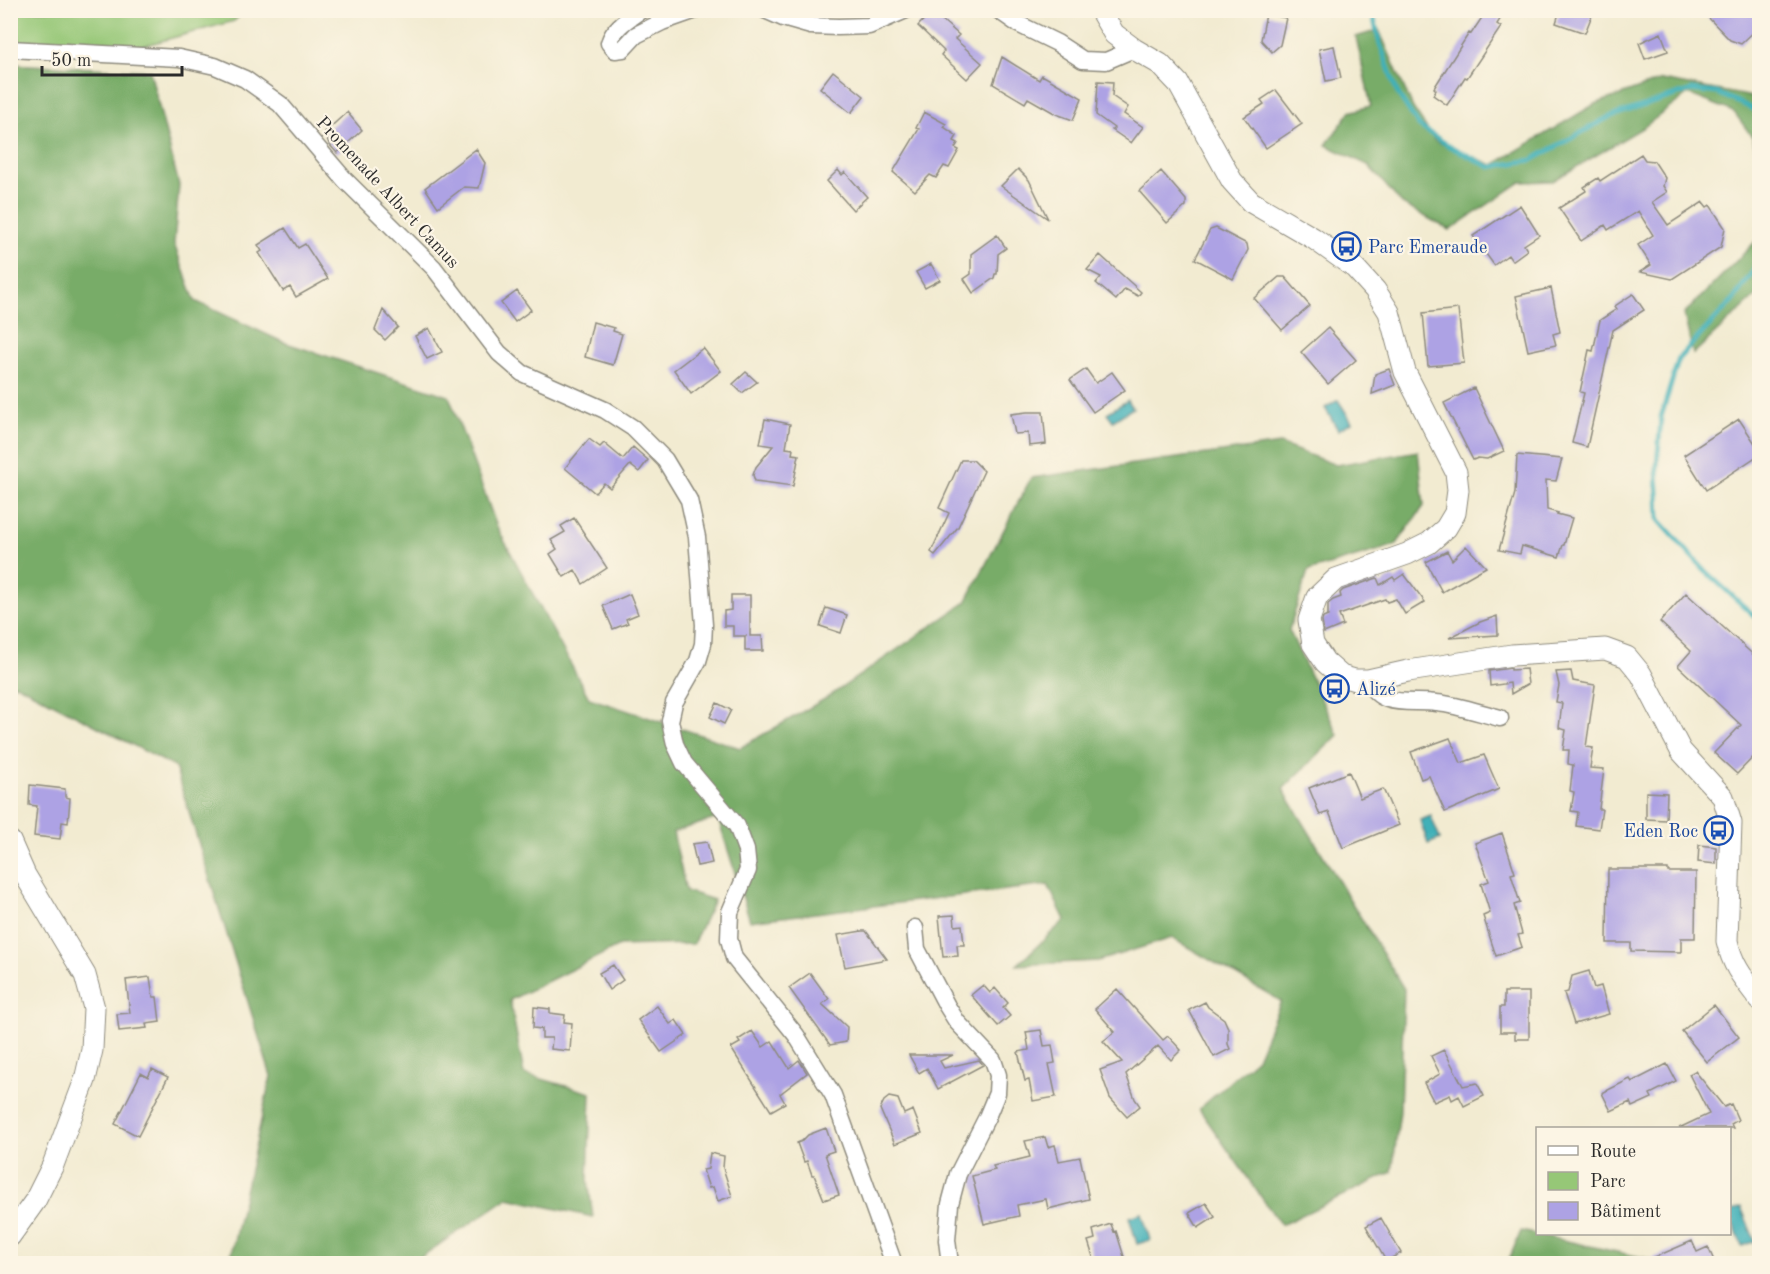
<svg xmlns="http://www.w3.org/2000/svg" width="1770" height="1274" font-family="'Old Standard TT',serif">
	<style>
		.green { fill: #96c777; stroke: #607951; stroke-width: 1.5 }
		.forest { fill: #78ac68; stroke: #526c4a; stroke-width: 1.5 }
		.water { fill: #40b0b8; stroke: #366e72; stroke-width: 1.5 }
		.lines { fill: none; stroke-linecap: round; stroke-linejoin: round }
		.stream { stroke: #40b0b8; stroke-width: 5 }
		.building { fill: #ada2e4 }
		.minor-casing { stroke: #8e8b7e; stroke-width: 19 }
		.tertiary-casing { stroke: #8e8b7e; stroke-width: 23 }
		.minor { stroke: #fff; stroke-width: 16 }
		.tertiary { stroke: #fff; stroke-width: 21 }
		.labels { text-anchor: middle; stroke-width: 4.5; stroke-linejoin: round; paint-order: stroke }
		.street-label { font-size: 18px; fill: #2b2b2b; stroke: #fcf5e5 }
		.transit-label { font-size: 18px; fill: #164399; stroke: #fcf5e5; text-anchor: start }
	</style>
	<rect width="100%" height="100%" fill="#fcf5e5"/>
	<filter id="ink" filterUnits="userSpaceOnUse"><feTurbulence type="fractalNoise" baseFrequency=".0167" numOctaves="2"/><feDisplacementMap in="SourceGraphic" scale="12" xChannelSelector="R" yChannelSelector="G"/><feConvolveMatrix kernelMatrix="1 2 1 2 8 2 1 2 1" color-interpolation-filters="sRGB"/></filter>
	<filter id="wash" filterUnits="userSpaceOnUse"><feTurbulence type="fractalNoise" baseFrequency=".008" numOctaves="4" result="noise"/><feDisplacementMap in="SourceGraphic" scale="24" xChannelSelector="R" yChannelSelector="G"/><feGaussianBlur stdDeviation="1.35" result="paint"/><feColorMatrix in="noise" values="0 0 0 0 0 0 0 0 0 0 0 0 0 0 0 0 0 1.4 0 .05"/><feComposite in="paint" operator="in"/></filter>
	<g filter="url(#wash)">
		<rect width="100%" height="100%" fill="#f2ebd1"/>
		<path class="green" d="M11,10l234,1 -11,10 -102,28 -111,-5 -10,-28z"/>
		<path class="forest" d="M1379,30l34,78 22,33 58,24 102,-61 67,-24 97,18v64l-6,-24 -19,-26 -46,-18 -44,33 -91,54 -32,1 -71,48 -48,-26 -34,-39 -42,-20 24,-33 21,-6 -15,-69z
			M10,64l140,7 29,114 -5,59 21,57 88,41 166,54 48,131 92,171 151,50 88,-51 138,-95 65,-124 249,-34 56,21 82,-14 6,55 -28,39 -88,26 -19,59 49,105 -55,54 121,200 -4,122 -8,61 -111,53 -82,-116 58,-51 24,-57 -109,-63 -74,23 -81,4 48,-45 -17,-35 -298,36 -32,-103 -45,14 13,59 28,9 -21,44 -74,2 -109,54 14,74 67,19 -3,87 5,37 -85,-19 -96,65h-183l42,-187 -96,-309 -159,-83 -5,2z
			M1759,234v59l-66,61 -9,-40 75,-76z
			M1521,1231l128,28 2,4 -144,1z"/>
		<path class="water" d="M1128,400l5,8 -20,13 -6,-8z
			M1338,400l14,22 -14,8 -13,-22z
			M1431,816l9,23 -12,5 -8,-24z
			M1741,1207l14,34 -13,5 -12,-30v-4z
			M1142,1213l8,27 -13,4 -8,-27z"/>
		<g class="lines">
			<path class="stream" d="M1372,10l7,31 18,51 22,34 30,20 41,21 42,-7 77,-43 82,-27 26,3 41,18 2,2
				M1760,261l-26,38 -55,59 -18,59 -4,50 2,53 46,51 55,50"/>
		</g>
		<g id="blocks">
			<path class="building" d="M1487,10h19l-9,14 4,3 -34,51 -2,-1 -18,28 -14,-10 3,-5 -2,-2 35,-55 2,1z
				M1560,10h34l-9,23 -29,-10z
				M1701,10h54l5,4v12l-19,18 -11,-4z
				M932,11l27,24 -4,4 27,24 -15,16 -26,-24 3,-4 -26,-25z
				M1266,14l20,4 -6,27 -8,7 -11,-12z
				M1661,33l7,18 -23,8 -6,-16z
				M1334,46l7,32 -15,3 -7,-32z
				M1002,57l37,23 3,-5 40,23 -9,22 -17,-6 -28,-16 -3,5 -32,-19z
				M833,71l31,25 -13,17 -31,-25z
				M1098,81l15,1 -1,14 16,11 -4,7 19,13 -12,16 -19,-13 2,-2 -18,-13z
				M1276,90l26,34 -36,24 -22,-31 20,-13 -3,-4z
				M347,112l15,18 -25,23 -8,-9 -4,-12z
				M924,112l22,12 -2,3 13,9 -3,5 4,2 -3,5 4,2 -10,18 -5,-2 -8,12 -6,-3 -15,16 -22,-19 26,-43 -3,-1z
				M476,149l9,14 -6,25 -15,-1 -26,20 -13,-19z
				M1641,154l4,6 9,1 11,17 -2,8 4,6 -15,10 16,23 35,-23 4,5 3,-2 15,23 -4,19 -49,32 -32,-7 11,-7 -13,-20 15,-10 -15,-24 -30,19 -3,-5 -24,16 -22,-33 27,-17 -2,-4 14,-9 2,3z
				M1018,169l11,11 19,39 -47,-33z
				M838,170l4,5 3,-3 22,25 -14,13 -26,-29z
				M1161,171l25,29v6l-19,17 -28,-32z
				M1520,205l19,30 -15,10 3,5 -15,11 -4,-6 -14,10 -21,-29z
				M285,228l13,20 7,-4 23,35 -32,18 -6,-10 -7,4 -24,-38 3,-2 -4,-6z
				M1216,228l31,16 1,6 -15,29 -38,-20 15,-29z
				M997,235l9,13 -8,6 -1,20h-2l-1,4 -21,15 -9,-14 7,-5v-20z
				M1100,255l41,37 -3,4 -13,-7 -9,11 -20,-17 5,-6 -14,-7z
				M931,264l9,16 -15,8 -9,-16z
				M1279,277h6l25,29 -28,24 -28,-32z
				M1551,288l9,44 -7,2 3,11 -28,6 -12,-55z
				M517,291l14,19 -16,12 -14,-19z
				M1633,294l11,16 -31,20 -26,117 -15,-4 12,-50 -4,-1 9,-42 4,1 7,-31 17,-11 -2,-3z
				M1458,309l6,54 -36,3 -5,-53z
				M383,310l15,17 -13,13 -10,-10z
				M593,322l21,6 -1,3 9,3 -9,31 -28,-8z
				M429,328l13,24 -15,7 -12,-23z
				M1328,328l28,32 -28,24 -27,-32z
				M703,348l18,23 -30,23 -17,-24z
				M1086,369l10,14 16,-11 13,18 -32,22 -23,-32z
				M1389,369l6,16 -23,9 3,-20z
				M746,372l11,10 -15,11 -9,-9z
				M1474,388l30,63 -17,8 -9,-1 -5,2 -29,-57z
				M1027,412h16l3,32 -17,2 -1,-13 -13,1 -4,-20z
				M765,419l25,5 -4,24 7,1 -1,5 7,1 -6,31 -38,-5 -2,-6 3,-8 17,-21 -13,-2z
				M1739,419l21,32v3l-54,36 -22,-35z
				M589,439l11,8 4,-4 19,16 10,-12 15,13 -9,12 -9,-7 -20,23 -6,-5 -9,10 -30,-25z
				M1517,455l45,4 -6,22 -10,-1 1,30 11,3 -1,1 15,4 -8,27h-1l-4,12 -37,-11 -2,8 -21,-4 16,-57z
				M961,460h12l11,11 -26,56 -23,28 -4,-3 18,-39 -10,-5z
				M574,518l33,50 -24,16 -8,-14 -11,7 -14,-23 7,-5 -6,-9 14,-8 -4,-6z
				M1466,546l20,21 -44,25 -16,-30 21,-11 5,9z
				M1404,574l21,28 -20,12 -9,-15 -9,3 -2,-3 -46,16 4,10 -19,8 -2,-12 1,-3 5,-2v-12l5,-4 8,-3 -1,-4 3,-3 34,-12 3,7 13,-8 2,3z
				M1686,593l74,68v89l-23,24 -23,-21 27,-28 -63,-59 13,-15 -31,-29z
				M630,594l8,20 -12,5 2,4 -15,6 -10,-23z
				M731,595h19v41h12l1,15h-18v-15h2h-14v-10h-9v-15l7,-1z
				M826,608l21,7 -6,18 -21,-7z
				M1497,616l1,19 -49,3 31,-16z
				M1511,668v2l15,-1 2,15 -17,10 -1,-11 -20,3 -1,-15z
				M1571,671l2,10 22,4 -9,62 7,1 -3,20 14,1 -5,40h3l-3,20 -23,-3 2,-14 -7,-1 3,-19 -4,-1 3,-26 -5,-1 1,-14h-6l3,-20 -7,-2 3,-25 -6,-1 3,-17 -3,-13z
				M717,703l14,7 -7,14 -14,-7z
				M1450,738l11,25 23,-8 15,34 -54,23 -16,-36 -8,3 -10,-27z
				M1349,772l11,26 23,-9 16,36 -56,23 -14,-36 -9,3 -11,-27z
				M30,785l35,4v8l5,1 -2,25 -6,-1 -2,17 -26,-3 3,-30 -8,-1z
				M1646,792l21,1 -1,27 -20,-1z
				M1502,833l13,40 -4,1 9,29 -6,2 8,29 -4,1 4,12 -26,9 -13,-40 7,-3 -9,-29 8,-3 -14,-38z
				M707,842l5,21 -15,3 -5,-22z
				M1699,845l17,2v17l-18,-2z
				M1608,869h60v3h28l-1,66h-14v14l-50,-1v-8h-24z
				M954,915l1,11 7,-1 2,20h-7l1,11 -15,1 -4,-41z
				M862,931h4l21,28 -42,8 -7,-32z
				M613,965l10,15 -14,10 -10,-17z
				M1589,971l5,17 7,-2 8,28 -35,10 -10,-31 4,-1 4,-16z
				M810,973l19,26 -7,5 25,23 -1,15 -16,3 -41,-57z
				M150,977l3,20h4l3,25 -14,2 1,4 -28,3 -2,-17 13,-1 -4,-33z
				M983,985l7,8 5,-5 13,15 -5,5 7,8 -12,10 -27,-31z
				M1117,989l46,51 5,-4 13,14 -10,10 -13,-14 -32,28 9,25 5,7 -13,11 -17,-19 -10,-28 22,-8 -19,-21 12,-9 -20,-23z
				M1504,992h25v47h-14v-7h-15v-25h4z
				M1205,1002l3,5 16,12 4,9v16l2,5 -16,8 -25,-47z
				M1714,1005l25,32 -32,25 -25,-31z
				M657,1006l13,18 6,-4 10,15 -25,17 -23,-32z
				M534,1007l16,2v4l15,2 -1,7 8,1 -2,28 -19,-2 1,-11h-10v-9l-9,-1z
				M1041,1030l3,16 8,-1 3,18 -6,1 7,33 -23,4 -4,-21 -4,1 -7,-29 11,-2 -3,-18z
				M752,1031l11,16 9,-6 17,27 10,-8 8,13 -27,21 5,9 -14,8 -40,-63 9,-5 -2,-3z
				M1444,1050l19,36 14,-3 7,13 -20,10 -5,-10 -7,4 -2,-5 -16,7 -10,-19 16,-9 -9,-18z
				M909,1055h44l-13,6 4,7 35,-8 4,5 -45,24 -11,-21 -8,5z
				M1667,1064l9,17 -26,13 2,4 -20,9 -2,-5 -19,9 -9,-18 28,-14 2,3z
				M152,1069l16,8 -30,59 -23,-12 26,-51 7,4z
				M1695,1071l29,36 7,-3 7,16 -7,4 2,4h-54l30,-14 -20,-40z
				M889,1097l9,2 6,15 9,-4 9,23 -27,11 -15,-35 4,-8z
				M826,1128l8,23 -9,3 14,41 -15,5 -10,-25h-2l-5,-14 -3,1 -7,-19 5,-2 6,-6z
				M1045,1137l3,10 7,-2 4,16 21,-4 9,42 -41,10 -2,-10 -29,6 2,11 -35,8 -12,-48 23,-6 -2,-4 37,-9 -5,-16z
				M710,1153l14,3 -1,12 9,28 -14,5 -5,-14 -4,1 -6,-18 5,-1z
				M1206,1203l9,14 -17,11 -9,-15z
				M1381,1218l20,35 -15,8 -20,-35z
				M1111,1224l3,8 2,-1 10,32h-21l-2,-5 -9,2 -6,-19 7,-2 -2,-9z
				M1692,1241l5,11 11,-5 7,16h-74z"/>
		</g>
	</g>
	<g filter="url(#ink)">
		<use href="#blocks" fill-opacity="0" stroke="#8e8b7e" stroke-width="1.5"/>
		<g class="lines">
			<defs>
				<path id="minor" d="M641,10c-14,10 -27,17 -32,33l6,7 8,-1 13,-14 26,-13 34,-12
					M765,10l18,8 28,8 27,1 31,-1 37,-16
					M998,10l20,14 39,19 26,17 23,1 28,-12
					M10,49l169,9 36,8 30,13 35,25 65,76 89,88 65,85 23,20 83,37 28,18 32,32 24,40 8,37 7,88 -1,19 -5,17 -24,42 -4,18 5,23 9,19 53,63 9,24 2,20 -18,42 -1,27 5,19 62,77 37,60 61,169
					M1368,680c13,30 43,19 69,23 21,2 43,10 63,15
					M915,928l2,21 30,57 10,16 36,38 5,15 -1,18 -10,24 -29,57 -8,30 -3,36 3,24"/>
				<path id="tertiary" d="M1100,10l14,24 20,15 26,15 18,19 54,98 19,21 62,36 42,30 20,22 14,22 16,60 51,100 2,18 -3,23 -9,15 -17,15 -22,11 -71,25 -19,18 -8,23 4,24 12,18 16,14 14,4h13l40,-9 104,-16 93,-6 22,8 14,17 40,77 42,46 8,26 -4,118c6,26 16,37 33,59
					M10,841l15,34 60,100 9,33 -2,42 -7,30 -32,85 -18,36 -25,35"/>
			</defs>
			<use href="#minor" class="minor-casing"/>
			<use href="#tertiary" class="tertiary-casing"/>
			<use href="#minor" class="minor"/>
			<use href="#tertiary" class="tertiary"/>
		</g>
	</g>
	<defs>
		<symbol id="bus-ring" viewBox="-11 -11 22 22"><circle r="9.5" fill="#fcf5e5" stroke="#1a4fb4" stroke-width="1.5"/><path d="M-5-6H5V4H4V6H2V4H-2V6H-4V4H-5ZM-3.5-4V0h7V-4ZM-3.5 1.2v1.5H-2V1.2ZM2 1.2v1.5H3.5V1.2Z" fill="#1a4fb4"/></symbol>
	</defs>
	<g fill-rule="evenodd">
		<use href="#bus-ring" x="1330" y="230" width="33" height="33"/>
		<use href="#bus-ring" x="1318" y="672" width="33" height="33"/>
		<use href="#bus-ring" x="1702" y="814" width="33" height="33"/>
	</g>
	<g class="labels">
		<g class="street-label">
			<text transform="translate(388 192) rotate(47)" y="6">Promenade Albert Camus</text>
		</g>
		<g class="transit-label">
			<text x="1368" y="253">Parc Emeraude</text>
			<text x="1356" y="695">Alizé</text>
			<text x="1698" y="837" text-anchor="end">Eden Roc</text>
		</g>
	</g>
	<rect width="1770" height="1274" fill="none" stroke="#fcf5e5" stroke-width="36"/>
	<rect x="1536" y="1127" width="195" height="108" fill="#fcf5e5" stroke="#a8a49b" stroke-width="1.5"/>
	<rect x="1548" y="1146" width="30" height="9" fill="#ffffff" stroke="#a8a49b" stroke-width="1.5"/>
	<text x="1590" y="1157" font-size="18" fill="#2b2b2b">Route</text>
	<rect x="1548" y="1172" width="30" height="18" fill="#96c777" stroke="#a8a49b" stroke-width="1.5"/>
	<text x="1590" y="1187" font-size="18" fill="#2b2b2b">Parc</text>
	<rect x="1548" y="1202" width="30" height="18" fill="#ada2e4" stroke="#a8a49b" stroke-width="1.5"/>
	<text x="1590" y="1217" font-size="18" fill="#2b2b2b">Bâtiment</text>
	<path d="M42 66v9h140v-9" fill="none" stroke="#2b2b2b" stroke-width="3"/>
	<text x="51" y="66" font-size="18" fill="#2b2b2b" stroke="#fcf5e5" stroke-width="4.5" paint-order="stroke">50 m</text>
</svg>
